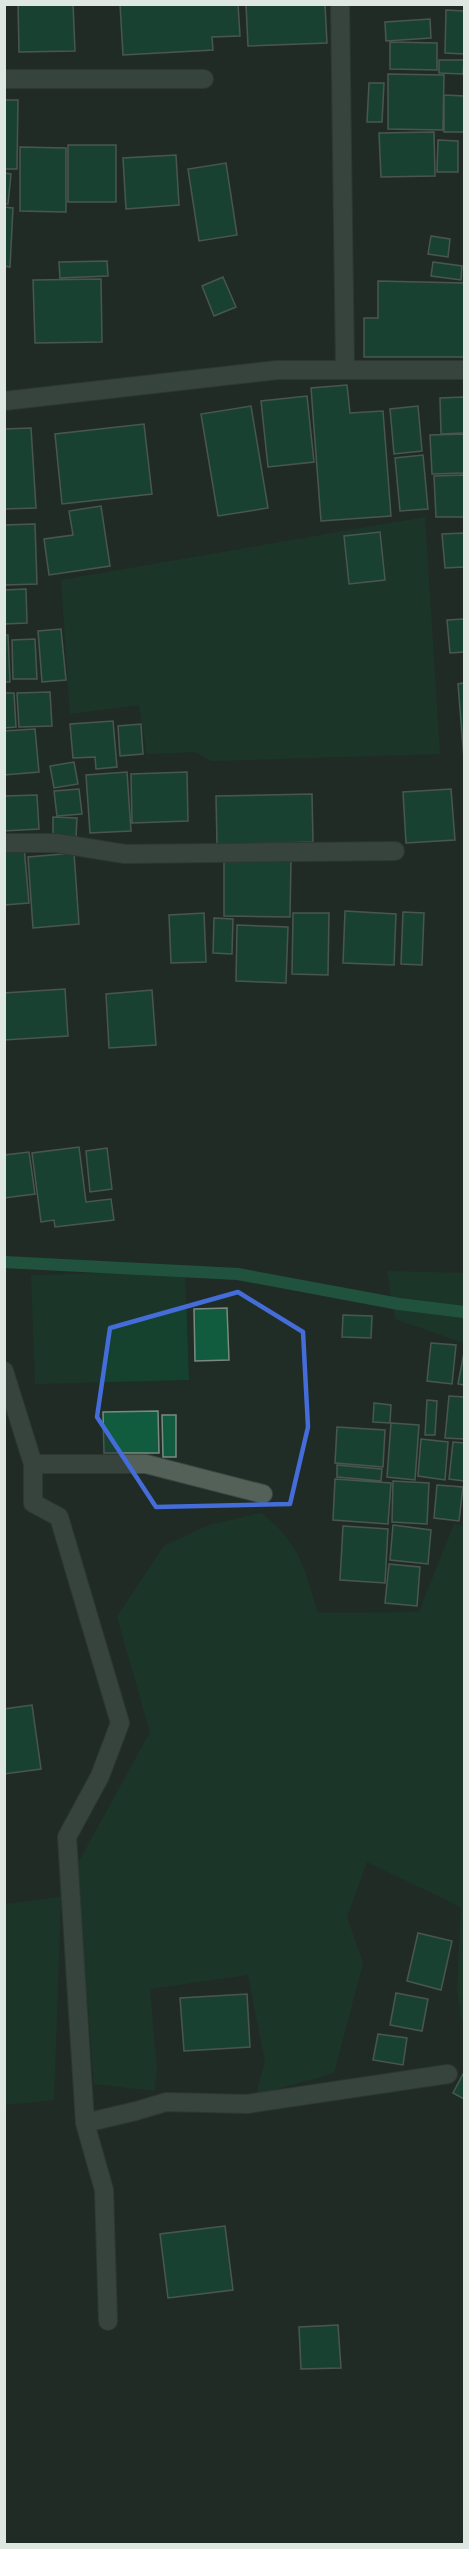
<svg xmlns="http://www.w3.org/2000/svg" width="469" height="2549" font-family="Mulish,sans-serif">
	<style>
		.green { fill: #14422e }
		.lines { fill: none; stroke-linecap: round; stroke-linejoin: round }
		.stream { stroke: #22825b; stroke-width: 12 }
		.building { fill: #115c3e; stroke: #7b8a81; stroke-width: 1.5 }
		.minor-casing { stroke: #3c4742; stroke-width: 20 }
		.minor { stroke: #536159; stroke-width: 18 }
		.marked { fill: none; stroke: #446dda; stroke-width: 4.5; stroke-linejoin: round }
	</style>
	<rect width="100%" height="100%" fill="#202c26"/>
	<path class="green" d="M425,517l15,237 -228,7 -17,-9 -48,2 -8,-49 -69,9 -9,-134z
		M185,1271l4,109 -154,4 -4,-109z
		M387,1271l77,2v70l-69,-24z
		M261,1513c39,30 43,55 57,100l101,-1 35,-88 10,2v504l-7,-39 4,-84 -94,-45 -20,55 16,46 -29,110 -78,22 9,-34 -17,-86 -98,14 7,82 -3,20 -60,-7 -17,-219 73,-133 -33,-115 47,-71 45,-21z
		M61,1897l-7,203 -49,5v-201z"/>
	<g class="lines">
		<path class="stream" d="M4,1262l234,12 161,30 65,8"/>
	</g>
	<path class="building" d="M18,4h55l2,47 -56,1z
		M120,4h118l2,32 -28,1 1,13 -90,5z
		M246,4h79l2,39 -79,3z
		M446,10l18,1v43l-19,-1z
		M430,19l1,19 -45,3 -1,-19z
		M390,42l47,1v27l-47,-1z
		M439,60h25l-1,14 -24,-1z
		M388,74l56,1 -1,55 -55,-1z
		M369,83h15l-2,39h-15z
		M444,95l20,1v36h-20z
		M4,100h14l-1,69h-13z
		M434,132l1,44 -54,1 -2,-44z
		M438,140l20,1v31h-21z
		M68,145h48v57h-48z
		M20,147l46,1v64l-46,-1z
		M176,155l3,50 -53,4 -3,-51z
		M226,163l11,72 -38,6 -11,-72z
		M4,173l7,1 -3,30h-4z
		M4,207l9,1 -3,59 -6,-1z
		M431,236l19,3 -2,18 -20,-3z
		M107,261l1,15 -48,2 -1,-16z
		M433,262l29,4 -1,14 -30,-4z
		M223,277l13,30 -22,9 -12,-30z
		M101,279l1,63 -67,1 -2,-63z
		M378,281l86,2v74h-100v-39h14z
		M347,385l3,28 33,-2 8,105 -70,5 -10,-133z
		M307,396l7,66 -46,5 -7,-66z
		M464,397v36l-23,1 -1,-36z
		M251,406l17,102 -50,8 -17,-102z
		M418,406l4,45 -28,3 -4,-45z
		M144,424l8,70 -90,10 -7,-70z
		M31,428l5,80 -32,1v-80z
		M464,434v39l-32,1 -2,-39z
		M423,455l5,54 -28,2 -5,-53z
		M464,475v42h-28l-2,-41z
		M101,506l9,60 -61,9 -5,-36 29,-4 -4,-24z
		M35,524l2,60 -33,1v-60z
		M380,532l5,48 -36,4 -5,-48z
		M464,533v34l-19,1 -3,-34z
		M26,589l1,34 -23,1v-34z
		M464,619v33l-14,1 -3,-33z
		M61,629l5,51 -24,2 -4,-51z
		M4,635h4l2,47h-6z
		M35,639l2,40h-24l-1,-39z
		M464,683v76l-6,-75z
		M50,692l2,34 -33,1 -2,-34z
		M4,693h10l2,34 -12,1z
		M113,721l4,46 -21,2 -1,-12 -22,1 -3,-34z
		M141,724l2,30 -23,2 -2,-30z
		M35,729l4,43 -35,3v-44z
		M74,762l4,22 -24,4 -4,-22z
		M127,772l4,59 -41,2 -4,-58z
		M187,772l1,49 -56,2 -1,-49z
		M79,789l3,25 -25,2 -3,-25z
		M451,789l4,51 -49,3 -3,-51z
		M312,794l1,48 -96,3 -1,-49z
		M37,795l2,34 -35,2v-35z
		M53,817l24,1 -1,20 -23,-1z
		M24,847l5,56 -25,2v-56z
		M74,853l5,71 -46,4 -5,-71z
		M224,858l67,1 -1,58 -66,-1z
		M345,911l51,3 -2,51 -51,-2z
		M403,912l21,1 -2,52 -21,-1z
		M204,913l2,49 -35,1 -2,-48z
		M293,913h36l-1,62 -36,-1z
		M214,918l19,1 -1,35 -19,-1z
		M237,925l51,2 -2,56 -50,-2z
		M65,989l3,47 -64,4v-47z
		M152,990l4,55 -47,3 -3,-54z
		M79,1147l7,55 25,-3 3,21 -59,7 -1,-7 -13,2 -9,-69z
		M107,1148l5,41 -22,3 -4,-41z
		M29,1152l6,42 -31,4v-43z
		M227,1308l2,52 -34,1 -1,-52z
		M343,1315l29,1 -1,22 -29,-1z
		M431,1343l25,2 -4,39 -25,-3z
		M464,1353v32l-6,-1z
		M449,1396l15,1v42l-19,-1z
		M427,1400l10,1 -2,34h-10z
		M374,1403l17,2 -1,18 -17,-1z
		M158,1411l1,42h-55l-1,-41z
		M162,1415h14v42h-13z
		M391,1423l28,2 -4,55 -28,-3z
		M337,1427l48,3 -2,37 -48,-4z
		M421,1439l27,3 -3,38 -27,-4z
		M453,1442l11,1v38l-15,-2z
		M337,1465l45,4 -1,12 -44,-4z
		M335,1479l56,4 -3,41 -55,-4z
		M393,1481l36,2 -2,41 -35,-2z
		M437,1485l26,2 -4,34 -25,-3z
		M393,1525l38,5 -3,34 -38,-4z
		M343,1526l45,3 -3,54 -45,-3z
		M389,1564l31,3 -3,39 -32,-3z
		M32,1705l9,64 -37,5v-65z
		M418,1933l34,8 -11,49 -34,-9z
		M396,1993l32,6 -6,32 -32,-6z
		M247,1994l3,53 -66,4 -4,-53z
		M378,2034l29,4 -4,27 -30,-5z
		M463,2074l1,1v24l-11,-6z
		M225,2226l8,64 -65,8 -8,-64z
		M338,2325l3,43 -40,1 -2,-42z"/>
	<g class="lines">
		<defs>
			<path id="minor" d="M340,4l5,364
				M4,79h200
				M4,401l273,-31h187
				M4,843h52l69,11 270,-3
				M4,1371l29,93v39l26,14 61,206 -20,53 -33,61 18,286 19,67 4,131
				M33,1464h113l117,30
				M85,2123l51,-12 30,-9 81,2 201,-30"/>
		</defs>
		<use href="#minor" class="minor-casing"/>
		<use href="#minor" class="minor"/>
	</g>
	<path d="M0 0H469V2549H0ZM238,1292l65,40 5,95 -18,77 -134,3 -59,-90 13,-89z" fill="#202c26" fill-opacity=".55" fill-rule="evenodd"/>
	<path class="marked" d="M238,1292l65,40 5,95 -18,77 -134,3 -59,-90 13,-89z"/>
	<rect width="469" height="2549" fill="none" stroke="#dfe7e2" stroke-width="12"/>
</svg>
